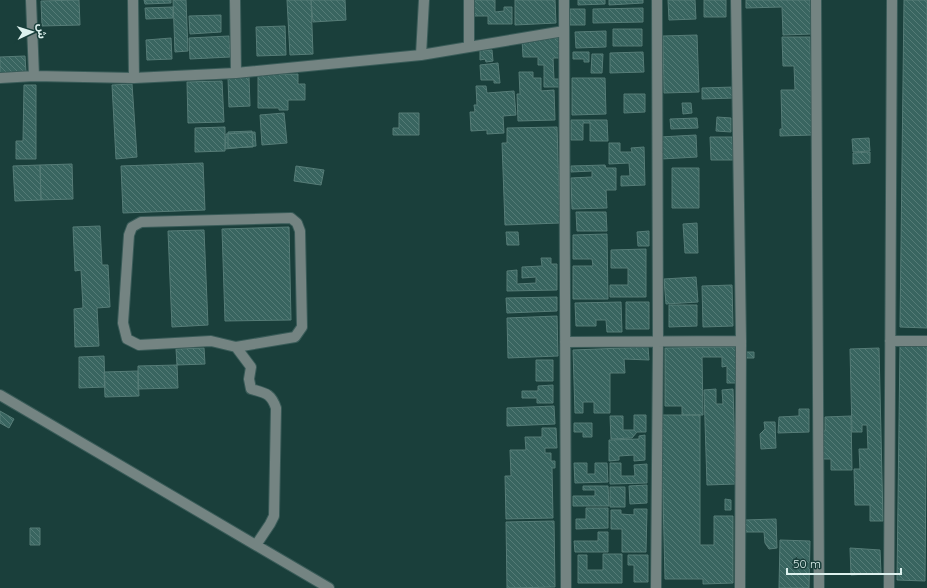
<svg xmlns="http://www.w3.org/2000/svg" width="927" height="588" font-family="Quicksand,'Noto Sans Arabic',sans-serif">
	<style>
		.building { fill: url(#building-back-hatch); stroke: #567c77 }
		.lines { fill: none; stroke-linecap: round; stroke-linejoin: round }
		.minor-casing { stroke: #395b58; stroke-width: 12 }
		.minor { stroke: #748482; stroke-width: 10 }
	</style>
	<defs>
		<pattern id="building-back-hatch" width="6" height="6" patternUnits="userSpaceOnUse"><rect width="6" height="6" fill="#396560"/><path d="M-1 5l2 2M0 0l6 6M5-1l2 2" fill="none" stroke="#557c77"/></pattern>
	</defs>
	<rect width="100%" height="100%" fill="#1a3f3b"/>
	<path class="building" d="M79,0l1,25 -38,1 -1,-25z
		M144,0h27v3l-26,1z
		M173,0h13l2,51 -13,1z
		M287,0h24l2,54 -23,1z
		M311,0h34l1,20 -33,2z
		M473,0h22v12l9,-1v-4h8v17h-24v-8h-15z
		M515,0h40l1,23 -41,2z
		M578,0h27v4l-27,1z
		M609,0h34v3l-34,2z
		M668,0h27l1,19 -27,1z
		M704,0h22v17h-22z
		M746,0h64l1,34 -28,1 -1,-28 -36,1z
		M904,0h23v328l-27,-1z
		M173,7v11l-27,1 -1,-11z
		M643,8v14l-50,1v-14z
		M570,9h15v16h-15z
		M221,15v17l-31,2 -1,-18z
		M285,26l1,29 -29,1 -1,-29z
		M613,29h29v17h-29z
		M606,31v16l-30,1 -1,-16z
		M697,35l2,57 -35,1 -1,-57z
		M229,36l1,21 -40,2 -1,-21z
		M782,37h28l2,98 -32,1v-7h2l-1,-39h14l-1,-24h-11z
		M171,38l1,21 -25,1 -1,-20z
		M560,38l1,20h-8l1,21h6v8h-16v-22h-6v-8h-15l-1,-18z
		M480,50h12l1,11 -7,1 -1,-3 -5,1z
		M573,52h16v10h-5v-3h-11z
		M643,52l1,20 -34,1v-20z
		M592,54h11l-1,19h-11z
		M25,56l1,16 -26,1v-16z
		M498,63l2,20h-6v-3h-13l-1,-15z
		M519,72h14v6h8v13l13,-1 1,30 -37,1 -1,-27h3z
		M298,74v10h7v16h-17v10h-9v-2h-21v-33z
		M249,77l1,29 -21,1 -1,-29z
		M572,78h33l1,36 -34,1z
		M222,81l2,41 -36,1 -1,-41z
		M132,84l5,73 -21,2 -4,-74z
		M24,85h12v74h-20v-18h7z
		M476,86h10l1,7 27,-2 2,24 -13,1 1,17 -17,1v-4l-16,1 -1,-19h5l-1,-7h3z
		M734,87l1,11 -33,1v-11z
		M624,94h21v18l-21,1z
		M682,103h9l1,10 -9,1z
		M284,113l3,30 -25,2 -2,-30z
		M399,113h20v22h-26v-7h6z
		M717,117l14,1v14l-15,-1z
		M697,118l1,10 -27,1 -1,-10z
		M571,120h36l1,21h-18v-18h-7v17h-12z
		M225,127v24l-30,1v-24z
		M557,127l3,96 -55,2 -3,-82h5v-15z
		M252,131l1,16 -25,1v-16z
		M255,132l1,14 -31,3 1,-15z
		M696,135l1,22 -36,2 -1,-22z
		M710,137h22l1,23h-22z
		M869,138l1,13 -17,1 -1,-13z
		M609,143h11v9h12l-1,-4 13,-1 1,38 -24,1v-10h9l-1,-13 -20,1z
		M870,152v11l-17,1v-11z
		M203,163l2,47 -82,3 -2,-47z
		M72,164l1,35 -32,1 -1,-35z
		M40,165l1,35 -26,1 -2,-35z
		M605,165l1,3h10v22h-10l1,18 -35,1 -1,-31 21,-1v-6l-21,1v-6z
		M296,166l28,4 -3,15 -27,-4z
		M672,168h27v40h-27z
		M576,212h30l1,19h-30z
		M697,223l1,30h-13l-2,-29z
		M100,226l2,39h6l2,42 -13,1 2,38 -24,1 -1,-38 9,-1 -2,-38 -6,1 -2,-44z
		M289,227l2,93 -66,1 -3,-92z
		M204,230l4,95 -36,2 -4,-96z
		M649,231v15h-11l-1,-14z
		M506,232h12l1,13h-12z
		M607,234l1,65h-35v-33h20l-1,-7h-19v-24z
		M646,249v48h-36v-12h18v-17h-17v-18z
		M541,258h10v6h6v26l-50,1v-20l10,-1v14l19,-1v-6l-14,1v-11l20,-1z
		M696,277l2,25 -32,2 -2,-25z
		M732,285l1,41 -30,1 -1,-41z
		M557,297v14l-50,2 -1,-15z
		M621,302l1,30h-15l-1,-12h-10v6h-20l-1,-23z
		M626,302h23v27h-23z
		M669,305h28v21l-28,1z
		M557,316l1,40 -50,2 -1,-40z
		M900,345h27l-2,236 -28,-1z
		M648,347l1,13 -25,-1 1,14h-15v40h-16v-11h-11v11h-8l-2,-63z
		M736,347v36h-9v-17l-5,1v-10h-20l1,58h-21v-9h-17v-58z
		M204,348l1,16 -28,1 -1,-16z
		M879,348l4,173h-13v-16h-15l-1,-36h6l-1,-20h9l-1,-24h-5v7h-10l-2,-83z
		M744,352h10v6h-10z
		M104,356l1,31 -26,1v-31z
		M536,360h17v21h-17z
		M177,365l1,23 -40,1v-23z
		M138,371l1,25 -34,1 -1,-25z
		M553,385v18h-16v-5h-15v-7h16v-5z
		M716,389v15h7l-1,-14 11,-1 3,95 -29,1 -3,-95z
		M554,406l1,18 -48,2v-18z
		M799,409h10v23l-31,1 1,-16 20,-1z
		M0,411l14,8 -5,9 -9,-5z
		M634,415h12v17h-9l-5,6 -21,1 -1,-23h13v14h11z
		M661,415h39v130h14v-29h19v67l-30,1v-5h-38z
		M851,416l1,54h-21v-11h-11l-1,-28h6v-14z
		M764,422h11l1,26 -15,1 -1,-15 5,-5z
		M574,423h18v14h-9v-5h-9z
		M542,428h14l1,20h-12v5h6v8h4v7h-3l1,50 -47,1 -1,-43h6l-1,-26h16l-1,-13h17z
		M645,435v25l-11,1v-6l-15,1v4l-10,1v-21l30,-1v-3z
		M574,463h13v11h8v-11h12l1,19 -33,1z
		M610,463h11v13h14l-1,-11 13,-1v19l-37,1z
		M647,485v18l-17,1 -1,-18z
		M583,486h25l1,20h-36v-10h22v-6h-12z
		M610,487h15v20h-15z
		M725,499l6,1v10h-6z
		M586,508h22v20l-32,1v-10h10z
		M634,509h13l-1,43h-24v-23h-11v-19h10v4l13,1z
		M776,519l1,29 -8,1 -4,-6 -1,-11h-19v-12z
		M554,521l1,66 -48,1 -1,-66z
		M30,528h10v17h-10z
		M598,532h10v20h-33l-1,-11h24z
		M780,540l30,1 -1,47h-30z
		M850,548l30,2 1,23 -30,2z
		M603,554h19v29h-44v-28h9v15h16z
		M628,555h20v27h-14v-17h-6z"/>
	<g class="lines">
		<defs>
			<path id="minor" d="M31,0l3,76
				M133,0l1,78
				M235,0l1,73
				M469,0v47
				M564,0l2,588
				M736,0l5,341 -1,247
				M816,0l3,588
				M421,55l3,-55
				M0,78l34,-2 100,2 102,-5 185,-18 143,-24
				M890,341h37
				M565,342l176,-1
				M236,347l59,-10 7,-10 -2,-96 -3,-8 -6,-5 -150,4 -9,5 -3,8 -6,88 4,16 12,6 72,-4 25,6 15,20 -2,12 2,10c14,4 20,4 25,19l-2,108 -4,8 -14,21
				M0,395l329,193
				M656,588l2,-245 -1,-343
				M889,588l3,-588"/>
		</defs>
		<use href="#minor" class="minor-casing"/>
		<use href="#minor" class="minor"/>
	</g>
	<g transform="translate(32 32) rotate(86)" stroke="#1a3f3b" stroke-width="3" paint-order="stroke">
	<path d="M0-3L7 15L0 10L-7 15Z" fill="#ddf1ee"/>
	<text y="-6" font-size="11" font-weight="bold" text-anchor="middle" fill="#ddf1ee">ش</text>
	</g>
	<path d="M787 568v6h114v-6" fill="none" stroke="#ddf1ee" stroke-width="2"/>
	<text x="793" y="568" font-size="12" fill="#ddf1ee" stroke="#1a3f3b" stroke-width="3" paint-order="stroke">50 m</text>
</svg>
